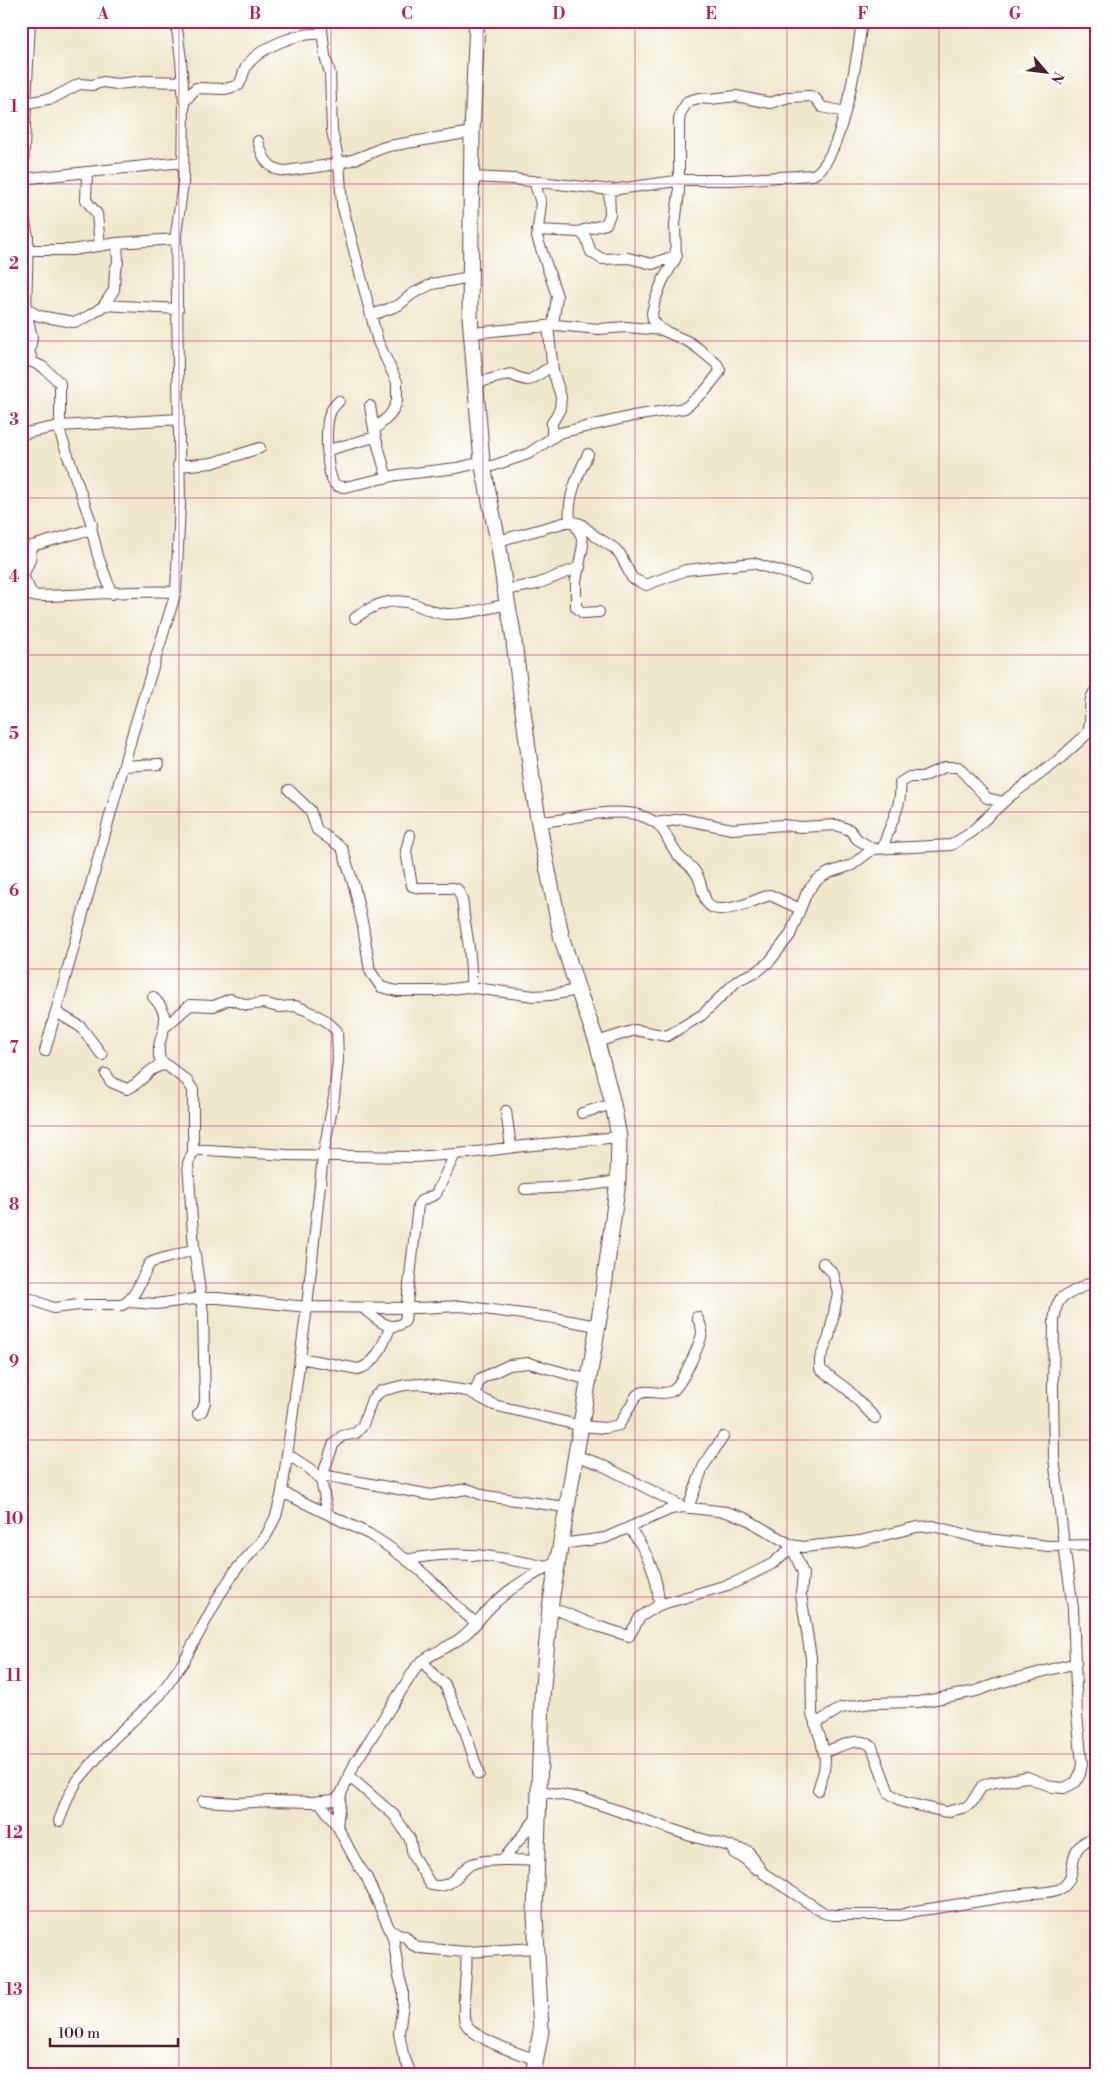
<svg xmlns="http://www.w3.org/2000/svg" width="1118" height="2095" font-family="'Libre Bodoni',serif">
	<style>
		.lines { fill: none; stroke-linecap: round; stroke-linejoin: round }
		.street-casing { stroke: #633d43; stroke-width: 12 }
		.secondary-casing { stroke: #633d43; stroke-width: 17 }
		.street { stroke: #fff; stroke-width: 10 }
		.secondary { stroke: #fff; stroke-width: 15 }
		.grid { fill: none; stroke: #c2185b; stroke-width: 1; stroke-opacity: 0.55 }
		.neatline { fill: none; stroke: #c2185b; stroke-width: 2 }
		.grid-label { font-size: 16px; text-anchor: middle; font-weight: bold; fill: #c2185b }
	</style>
	<rect width="100%" height="100%" fill="#fff"/>
	<filter id="ink" filterUnits="userSpaceOnUse"><feTurbulence type="fractalNoise" baseFrequency=".02" numOctaves="2"/><feDisplacementMap in="SourceGraphic" scale="10" xChannelSelector="R" yChannelSelector="G"/><feConvolveMatrix kernelMatrix="1 2 1 2 8 2 1 2 1" color-interpolation-filters="sRGB"/></filter>
	<filter id="wash" filterUnits="userSpaceOnUse"><feTurbulence type="fractalNoise" baseFrequency=".0096" numOctaves="4" result="noise"/><feDisplacementMap in="SourceGraphic" scale="20" xChannelSelector="R" yChannelSelector="G"/><feGaussianBlur stdDeviation="1.12" result="paint"/><feColorMatrix in="noise" values="0 0 0 0 0 0 0 0 0 0 0 0 0 0 0 0 0 1.4 0 .05"/><feComposite in="paint" operator="in"/></filter>
	<g filter="url(#wash)">
		<rect width="100%" height="100%" fill="#efe7cb"/>
	</g>
	<g filter="url(#ink)">
		<g class="lines">
			<defs>
				<path id="street" d="M30,21l-7,146 1,52 4,17 -2,74 6,28 -3,15 2,3 1,6 11,5 17,16v43
					M321,21l4,35 5,17 2,58 7,32 3,41 36,138 19,40v19l-3,7 -4,7 -16,15
					M184,102l12,-14 29,1 14,-4c4,-7 4,-15 9,-21 14,-18 51,-32 74,-30
					M27,103l26,-5 26,-14 13,1 11,-3 14,2 28,-3 38,1
					M258,141c4,15 10,30 28,30 25,-4 53,-5 77,-15 9,-3 16,-8 26,-10l83,-14
					M87,173l-1,27 11,14 3,32
					M472,177l41,2 98,11 72,-10h48l82,-5c29,-13 45,-122 49,-154
					M21,179l162,-17
					M534,181l7,22 -4,34 20,59 -4,29
					M537,230l43,2 6,6 5,14 11,7 26,-1 24,6 25,-9
					M577,232l29,-8 4,-9 -1,-26
					M27,250h45l45,-7 59,-4
					M104,305l10,-15 1,-20 3,-7 -1,-20
					M26,309l13,7 35,6c7,0 26,-13 30,-17l74,4
					M372,315l27,-10 13,-11 20,-10 38,-7
					M548,326l5,45 8,26 -1,12 -8,14v13
					M472,333l84,-8 43,4 27,-2 37,3
					M476,383l34,-9c27,13 19,2 42,-7
					M339,401c-4,4 -7,7 -9,12 -5,13 -4,59 4,70 3,4 7,4 11,4l52,-12 60,-7 25,-6
					M370,406l5,29 12,43
					M21,434l39,-8 119,-7
					M328,450l47,-13
					M178,466l34,-3 48,-15
					M483,469l45,-15 31,-21 74,-17 52,-8 20,-17 14,-18 1,-3 -3,-6 -18,-15 -10,-7 -29,-13 -7,-9 -1,-7 3,-13 8,-20 13,-22 -1,-33 4,-33v-72l2,-8 7,-11 11,-3 11,1 26,-3 34,7 19,-6 21,-1 5,2 7,9 23,5
					M570,521c-3,-24 8,-46 18,-67
					M573,521l8,14 2,10 -7,36v26l7,6 16,-1
					M91,527l7,29 14,38
					M498,541l72,-20 11,3 14,12 19,12 6,6 12,24 14,7 40,-15 67,-7 53,16
					M505,590l32,-6 43,-17
					M21,594c16,3 31,2 47,1 36,-1 72,-5 108,-3
					M33,596l-10,-20 7,-16 2,-14 56,-16 4,-5 -34,-98
					M355,618c19,-14 38,-22 62,-13 10,4 18,9 29,9 21,1 42,-6 62,-10
					M124,766l35,-2
					M289,790l21,20 7,20 25,18 12,38 9,40 7,45 11,16 16,4h38l32,-4 67,9 16,-1 28,-5
					M540,822c30,-2 70,-15 99,-7 28,9 24,20 38,39 5,7 14,11 19,19 8,11 5,36 23,36 17,1 35,-9 51,-14l30,14
					M656,823l26,-4 50,10 51,-4 18,2 35,-2 14,5 7,9 16,10
					M410,835l-4,16 6,35 7,2h34l4,1c6,8 6,17 7,27 4,24 8,46 7,71
					M883,848c5,-22 20,-41 17,-65l9,-6h13l23,-10h13l29,31 16,4
					M153,997c26,26 0,39 7,63l27,21 6,9v62
					M56,1012l25,15 21,28
					M597,1042l38,-12 32,6 35,-21 36,-35 20,-9 12,-10 20,-26 17,-43 10,-12 11,-7 24,-8 21,-16 78,-4 18,-11 40,-37 47,-35 31,-28c8,-14 -3,-34 10,-45
					M45,1051l88,-319 43,-140 4,-89 -4,-269 7,-51 1,-81 -3,-42 -5,-39
					M106,1074l5,8 16,7c15,-5 21,-23 38,-24
					M506,1111l5,36
					M582,1113l31,-9
					M525,1189l52,-2 41,-6
					M823,1263l10,10 5,20 -9,44 -9,22v10l28,21 27,28
					M21,1295l32,13 26,-3h43c15,-7 19,-28 28,-42 15,-7 30,-6 44,-15
					M128,1302l28,2 45,-6h17l89,9 111,1 43,-2 93,12 43,8
					M363,1308c11,9 28,27 42,13l13,-116 3,-4 15,-7 19,-40
					M300,1358l58,11c20,-5 25,-26 33,-43
					M470,1392l24,13 88,21 23,2 14,-3 18,-30c11,-8 23,2 35,-4 9,-5 29,-48 30,-59 0,-6 -3,-10 -5,-15
					M198,1414l4,-3 3,-9 -2,-89 -9,-65 -6,-85 5,-11 4,-2h11l79,5 127,2 55,-4 54,-7 96,-9
					M287,1454l23,15 11,11 7,34
					M577,1456l23,8 83,43
					M322,1475l109,20 36,-6 19,7 80,11
					M321,1480l12,-35 9,-9 14,-3 2,-2 5,-6 9,-26 9,-8 24,-6 16,-1 53,8 2,-2 4,-11 29,-14 20,-2 60,17
					M282,1492l87,42c19,12 40,26 57,42 17,15 31,32 49,46
					M688,1508l15,-41 20,-30
					M629,1528c18,22 29,48 30,77
					M561,1544l44,-6 66,-29 12,-2 43,5 19,6 46,27 12,2 57,-6 57,-14 16,-1 45,12 70,8 49,-1
					M791,1545l12,28 -2,22 10,63 1,56 9,26 4,19 -1,12 -6,19
					M406,1560c50,-11 91,-4 141,7
					M550,1607l47,19 32,10 11,-19 19,-12 75,-22 38,-19 19,-16
					M422,1661c8,7 12,19 22,22l19,42 16,49
					M815,1724l26,-16 30,-5 47,-1 18,-3 40,-8 23,-8 77,-20
					M824,1752c14,-4 36,-18 48,-5l17,46 14,9 43,10 20,-5 6,-5 10,-16 8,-3 37,-6 26,10 11,1 12,-6 4,-8 2,-10 -5,-49 -4,-107 -9,-62 -10,-89 -1,-68 1,-69 3,-15 4,-7 36,-19
					M350,1777l44,38 16,24 3,17 18,29c21,5 25,-11 39,-20 11,-7 53,-5 67,-4
					M540,1791l44,8 107,37 57,15 15,22 61,40 9,2h67l15,-4c36,-5 71,-11 107,-17 13,-2 26,0 38,-5 23,-12 0,-45 37,-51
					M203,1801l35,2 32,-2 42,1 23,-2 6,-6 14,-31 62,-97c13,-14 31,-17 45,-29 13,-10 22,-25 35,-36 18,-17 40,-28 61,-40
					M319,1801l18,25 21,39 8,11 27,61 6,39 4,14v14l-4,29 4,21 8,20
					M59,1821l9,-24 10,-17 35,-41 47,-44 24,-34 35,-65 16,-25 31,-35 10,-20 6,-24 25,-185 16,-151 11,-59 4,-37 -1,-29 -12,-11 -19,-10 -11,-4 -17,1 -15,-4 -16,2 -17,-6 -16,7 -24,-1 -25,22
					M337,1826l4,-32
					M731,1846l3,7 11,6 11,10
					M503,1860l35,-44
					M390,1931l15,5 8,9 7,3 46,4 70,-4
					M466,1952c2,17 -2,33 -2,50 0,6 -1,14 1,20 7,17 55,32 72,38"/>
				<path id="secondary" d="M477,21l-5,111 -2,184 12,146 16,79 7,49 7,37 22,167 9,53 19,92 16,51 19,52 16,62 6,33 -1,44 -16,120 -52,306 -8,90 -7,217 6,117 -8,43"/>
			</defs>
			<use href="#street" class="street-casing"/>
			<use href="#secondary" class="secondary-casing"/>
			<use href="#street" class="street"/>
			<use href="#secondary" class="secondary"/>
		</g>
	</g>
	<path class="grid" d="M179,21v2053M331,21v2053M483,21v2053M635,21v2053M787,21v2053M939,21v2053M21,184h1076M21,341h1076M21,498h1076M21,655h1076M21,812h1076M21,969h1076M21,1126h1076M21,1283h1076M21,1440h1076M21,1597h1076M21,1754h1076M21,1911h1076"/>
	<rect width="1118" height="2095" fill="none" stroke="#fff" stroke-width="55"/>
	<g transform="translate(1046 72) rotate(118)" stroke="#ffffff" stroke-width="4" paint-order="stroke">
	<path d="M0-4L9 19L0 12L-9 19Z" fill="#4a1f2b"/>
	<text y="-8" font-size="14" font-weight="bold" text-anchor="middle" fill="#4a1f2b">N</text>
	</g>
	<path d="M50 2038v8h128v-8" fill="none" stroke="#4a1f2b" stroke-width="2.5"/>
	<text x="58" y="2038" font-size="15" fill="#4a1f2b" stroke="#ffffff" stroke-width="4" paint-order="stroke">100 m</text>
	<rect x="28" y="28" width="1062" height="2040" class="neatline"/>
	<g class="grid-label">
		<text x="103" y="19">A</text>
		<text x="255" y="19">B</text>
		<text x="407" y="19">C</text>
		<text x="559" y="19">D</text>
		<text x="711" y="19">E</text>
		<text x="863" y="19">F</text>
		<text x="1015" y="19">G</text>
		<text x="14" y="112">1</text>
		<text x="14" y="269">2</text>
		<text x="14" y="425">3</text>
		<text x="14" y="582">4</text>
		<text x="14" y="739">5</text>
		<text x="14" y="896">6</text>
		<text x="14" y="1053">7</text>
		<text x="14" y="1210">8</text>
		<text x="14" y="1367">9</text>
		<text x="14" y="1524">10</text>
		<text x="14" y="1681">11</text>
		<text x="14" y="1838">12</text>
		<text x="14" y="1995">13</text>
	</g>
</svg>
